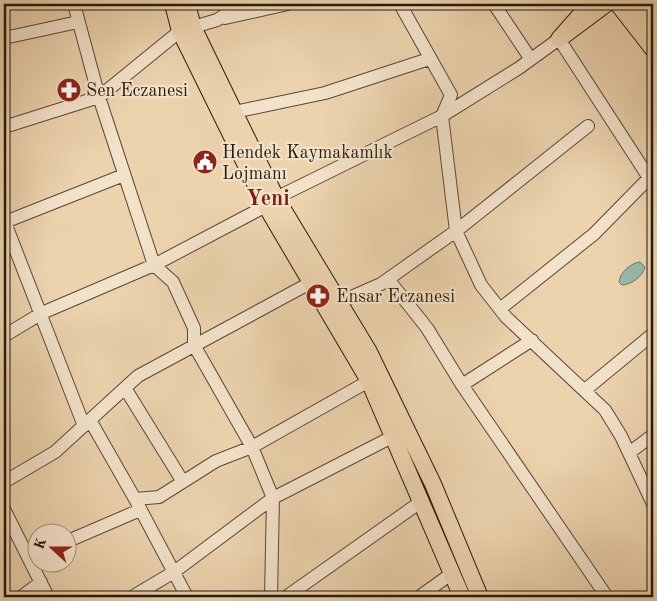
<svg xmlns="http://www.w3.org/2000/svg" width="657" height="601" font-family="'Old Standard TT',serif">
	<style>
		.water { fill: #99b8aa; stroke: #6b796b }
		.lines { fill: none; stroke-linecap: round; stroke-linejoin: round }
		.minor-casing { stroke: #574834; stroke-width: 14 }
		.major-casing { stroke: #251a0c; stroke-width: 18 }
		.minor { stroke: #f3e2ca; stroke-width: 12 }
		.major { stroke: #ecd3ae; stroke-width: 16 }
		.labels { text-anchor: middle; stroke-width: 4.5; stroke-linejoin: round; paint-order: stroke }
		.poi-label { font-size: 18px; fill: #251a0c; stroke: #f3e2ca; text-anchor: start }
		.district-label { font-size: 22px; font-weight: bold; fill: #7a1f14; stroke: #f3e2ca }
	</style>
	<rect width="100%" height="100%" fill="#ecd3ae"/>
	<filter id="stains"><feTurbulence type="fractalNoise" baseFrequency=".004" numOctaves="4"/><feColorMatrix values="0 0 0 0 .2 0 0 0 0 .09 0 0 0 0 .02 0 0 0 .5 -.17"/></filter>
	<radialGradient id="worn" r=".72"><stop offset=".6" stop-color="#630" stop-opacity="0"/><stop offset="1" stop-color="#630" stop-opacity=".3"/></radialGradient>
	<path class="water" d="M640,262l5,5c-2,9 -14,18 -23,18l-3,-3c1,-10 12,-19 21,-20z"/>
	<g class="lines">
		<defs>
			<path id="minor" d="M74,4l25,93 55,168 19,17 21,46v17l58,102 21,51 -2,99
				M400,4l51,91 -9,21 14,115 25,54 25,32 99,93 16,26 32,68
				M494,4l36,54
				M225,18l63,-14
				M4,38l74,-16
				M234,112l91,-19 104,-34
				M4,127l95,-30 81,-66 37,-11 24,-16
				M4,220l80,206
				M5,222l119,-47
				M388,279l39,49 35,57 145,212
				M340,302l41,-18 75,-53 132,-105
				M500,309l94,-75 55,-56
				M4,336l38,-23 112,-48 112,-59 10,-8 166,-82 77,-48 40,-29 94,145
				M462,385l70,-45
				M125,388l58,94
				M585,390l68,-56
				M90,420l45,79 24,-2 57,-36 36,-14 117,-66
				M629,453l24,-18
				M4,482l51,-30 83,-76 172,-93
				M135,499l52,98
				M4,509l44,88
				M68,541l72,-31
				M21,597l20,-15
				M132,597l42,-25 99,-74 119,-61
				M286,597l136,-96
				M419,597l32,-23"/>
			<path id="major" d="M173,4l7,27 86,175 103,175 93,216
				M187,4l6,23 83,171 93,154 64,132 47,113
				M590,4l-31,35 47,-35
				M618,4l35,45
				M636,4l17,22"/>
		</defs>
		<use href="#minor" class="minor-casing"/>
		<use href="#major" class="major-casing"/>
		<use href="#minor" class="minor"/>
		<use href="#major" class="major"/>
	</g>
	<defs>
		<symbol id="pharmacy-disc" viewBox="-11 -11 22 22"><circle r="9.5" fill="#8f2418" stroke="#f3e2ca"/><path d="M-2-6h4v4h4v4h-4v4h-4v-4h-4v-4h4Z" fill="#fff"/></symbol>
		<symbol id="civic-disc" viewBox="-11 -11 22 22"><circle r="9.5" fill="#8f2418" stroke="#f3e2ca"/><path d="M-.6-6.5H3V-4.5H.6V-3L4-1V1h2V6H-6V1h2V-1L-.6-3ZM-1.2 2.5V6h2.4V2.5Z" fill="#fff"/></symbol>
	</defs>
	<g fill-rule="evenodd">
		<use href="#pharmacy-disc" x="55" y="76" width="28" height="28"/>
		<use href="#civic-disc" x="191" y="148" width="28" height="28"/>
		<use href="#pharmacy-disc" x="304" y="282" width="28" height="28"/>
	</g>
	<g class="labels">
		<g class="poi-label">
			<text x="86" y="96">Sen Eczanesi</text>
			<text x="222" y="158">Hendek Kaymakamlık<tspan x="222" dy="21">Lojmanı</tspan></text>
			<text x="336" y="302">Ensar Eczanesi</text>
		</g>
		<g class="district-label">
			<text x="268" y="205">Yeni</text>
		</g>
	</g>
	<rect width="657" height="601" fill="none" stroke="#ecd3ae" stroke-width="20"/>
	<rect x="5" y="5" width="647" height="591" fill="none" stroke="#251a0c" stroke-width="2.5"/>
	<rect x="10" y="10" width="637" height="581" fill="none" stroke="#251a0c"/>
	<g transform="translate(52 548) rotate(291)"><circle r="24" fill="#f3e2ca" stroke="#a1927e"/>
	<path d="M0-4L9 19L0 12L-9 19Z" fill="#8f2418"/>
	<text y="-8" font-size="14" font-weight="bold" text-anchor="middle" fill="#251a0c">K</text>
	</g>
	<rect width="100%" height="100%" filter="url(#stains)"/>
	<rect width="100%" height="100%" fill="url(#worn)"/>
</svg>
